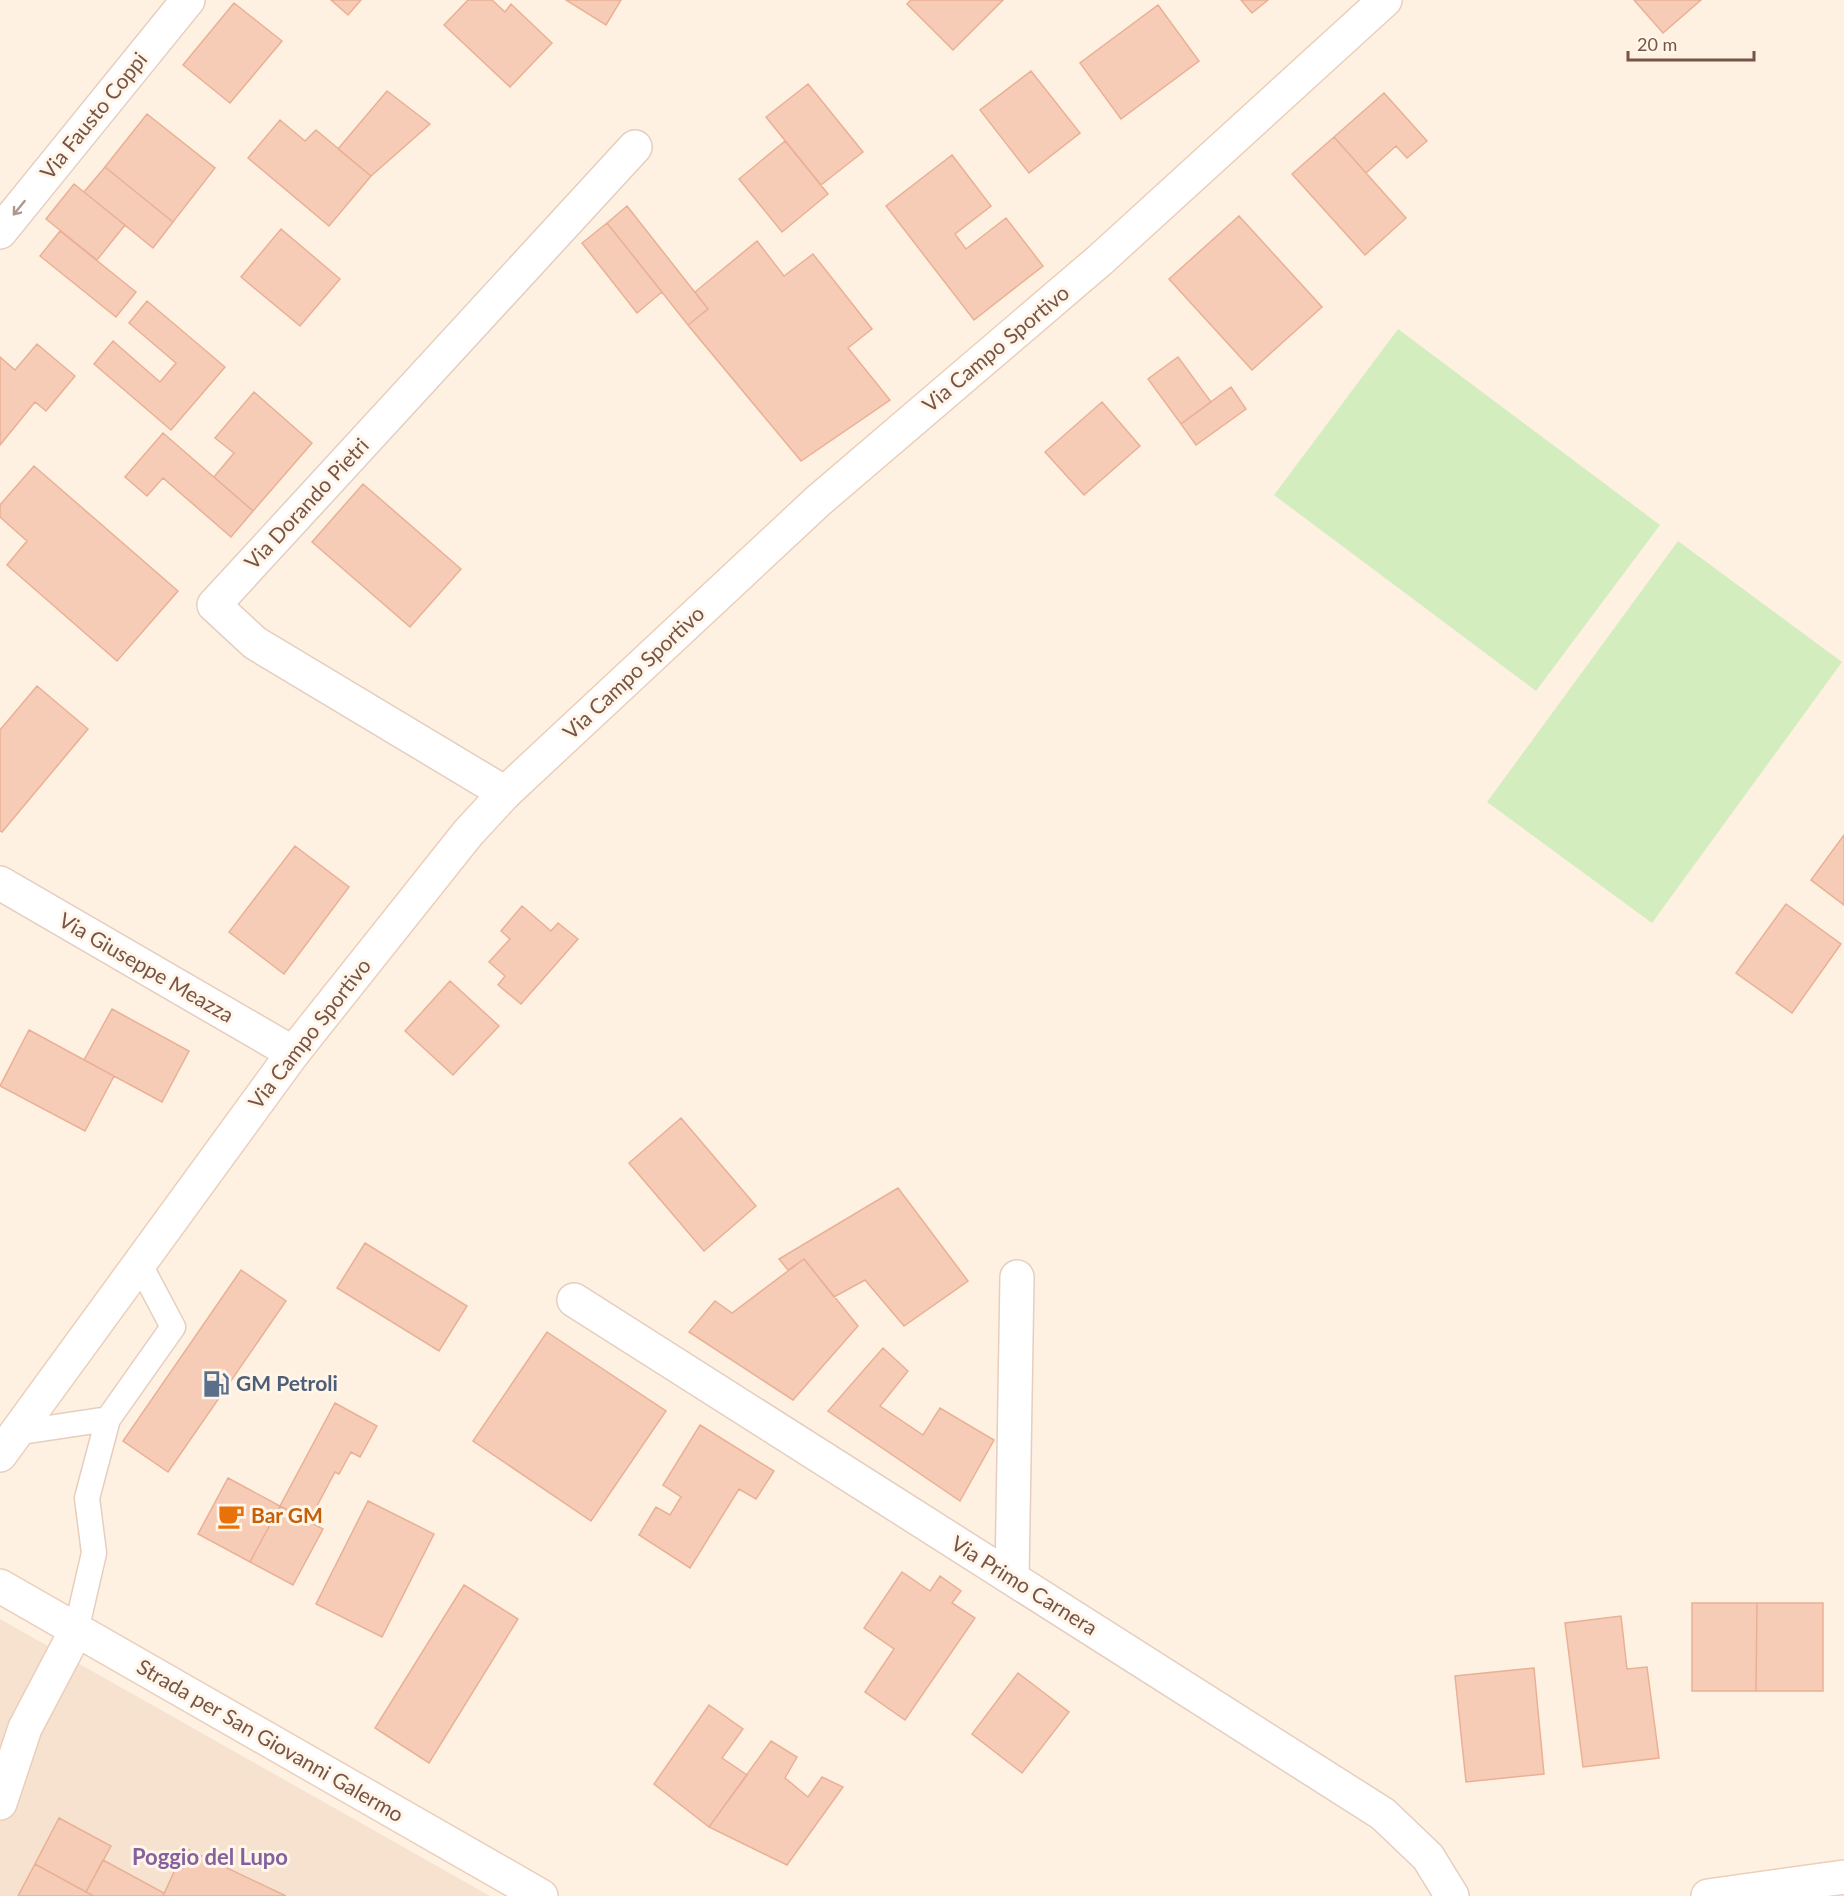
<svg xmlns="http://www.w3.org/2000/svg" width="1844" height="1896" font-family="Lato,sans-serif">
	<style>
		.residential { fill: #f6e2cf }
		.green { fill: #d4edbe }
		.building { fill: #f6ccb6; stroke: #eab095; stroke-width: 1.5 }
		.lines { fill: none; stroke-linecap: round; stroke-linejoin: round }
		.lane-casing { stroke: #e5cebf; stroke-width: 27 }
		.street-casing { stroke: #e5cebf; stroke-width: 36 }
		.secondary-casing { stroke: #ebcfbb; stroke-width: 36 }
		.lane { stroke: #fff; stroke-width: 24 }
		.street { stroke: #fff; stroke-width: 33 }
		.secondary { stroke: #fff; stroke-width: 33 }
		.oneway { stroke: #ad9890 }
		.labels { text-anchor: middle; stroke-width: 6; stroke-linejoin: round; paint-order: stroke }
		.street-label { font-size: 21px; fill: #775446; stroke: #fff5e9 }
		.service-label { font-size: 21px; font-weight: bold; fill: #4e5e75; stroke: #fff5e9; text-anchor: start }
		.food-label { font-size: 21px; font-weight: bold; fill: #c56008; stroke: #fff5e9; text-anchor: start }
		.neighbourhood-label { font-size: 22px; font-weight: bold; fill: #84609c; stroke: #fff5e9 }
	</style>
	<rect width="100%" height="100%" fill="#fef1e1"/>
	<path class="residential" d="M0,1619l490,277h-490z"/>
	<path class="green" d="M1398,329l262,196 -124,166 -262,-196z
		M1678,541l164,121 -190,261 -165,-121z"/>
	<path class="building" d="M331,0h30l-13,15z
		M468,0h24l13,12 6,-8 41,39 -42,44 -66,-62z
		M566,0h55l-15,25z
		M911,0h92l-50,50 -46,-46z
		M1241,0h27l-16,13z
		M1634,0h67l-38,33z
		M234,3l48,38 -52,62 -47,-38z
		M1158,5l41,56 -78,58 -41,-56z
		M1031,71l49,62 -51,40 -49,-63z
		M808,84l55,68 -42,33 -55,-68z
		M387,91l43,33 -59,52 -33,-27z
		M1384,93l43,48 -20,17 -11,-12 -30,27 -32,-36z
		M147,114l68,54 -42,54 -68,-55z
		M280,120l25,21 11,-11 55,46 -42,50 -81,-68z
		M1334,137l72,81 -41,37 -73,-81z
		M785,141l43,53 -46,38 -43,-53z
		M952,155l39,51 -36,28 11,15 40,-31 37,48 -69,54 -88,-114z
		M105,167l68,55 -20,26 -69,-56z
		M74,184l51,41 -28,35 -51,-41z
		M627,206l81,103 -20,16 -81,-102z
		M1239,216l83,91 -70,63 -83,-91z
		M607,223l55,69 -25,21 -55,-70z
		M281,229l59,50 -40,47 -59,-49z
		M60,231l76,61 -20,25 -76,-61z
		M757,241l27,35 29,-22 59,75 -24,19 42,52 -89,61 -113,-136 20,-16 -13,-17z
		M147,301l78,66 -54,63 -77,-66 19,-23 47,41 16,-19 -47,-40z
		M37,344l38,32 -29,35 -11,-9 -35,43v-88l15,13z
		M1178,357l33,45 -30,22 -33,-45z
		M1231,387l15,22 -50,36 -15,-21z
		M254,392l58,51 -59,68 -39,-34 20,-24 -19,-15z
		M1102,402l38,44 -56,49 -39,-43z
		M163,433l90,78 -22,26 -68,-59 -16,18 -22,-19z
		M34,466l144,125 -61,70 -110,-96 20,-24 -27,-24v-12z
		M363,484l98,85 -51,58 -98,-85z
		M37,686l51,43 -86,103 -2,-1v-101z
		M1844,835v70l-33,-25z
		M295,846l54,41 -65,87 -55,-42z
		M1786,904l55,40 -49,69 -56,-40z
		M522,906l29,25 7,-8 20,16 -57,65 -23,-19 7,-9 -16,-14 21,-23 -9,-8z
		M450,981l49,45 -46,49 -48,-44z
		M112,1009l77,42 -27,51 -78,-42z
		M29,1030l85,46 -29,55 -85,-45z
		M681,1118l75,88 -52,45 -75,-88z
		M898,1188l70,93 -64,45 -39,-46 -31,17 -30,-38 -16,11 -9,-11z
		M365,1243l102,63 -28,45 -102,-63z
		M804,1259l54,67 -65,74 -104,-68 26,-31 17,12z
		M241,1270l45,31 -118,171 -45,-31z
		M547,1332l119,79 -75,110 -118,-80z
		M883,1348l25,23 -28,35 43,29 17,-27 54,32 -34,61 -132,-90z
		M335,1403l42,23 -17,31 -9,-5 -12,22 -4,-2 -26,49 -29,-15z
		M700,1425l74,46 -18,28 -17,-10 -49,79 -51,-33 17,-28 14,8 11,-18 -18,-12z
		M228,1478l52,28 -30,56 -52,-28z
		M368,1501l66,33 -52,103 -66,-33z
		M280,1506l43,23 -30,56 -43,-23z
		M902,1572l28,19 10,-15 21,15 -9,12 23,15 -70,102 -40,-28 29,-43 -30,-21z
		M464,1585l54,34 -89,144 -54,-35z
		M1692,1603h65l-1,88h-64z
		M1757,1603h66v88h-67z
		M1621,1616l6,53 20,-2 12,91 -76,9 -18,-144z
		M1534,1668l10,106 -78,8 -11,-106z
		M1018,1673l51,39 -47,61 -50,-39z
		M709,1705l34,24 -21,29 25,17 -38,52 -55,-43z
		M771,1741l26,16 -12,21 23,19 14,-20 21,10 -56,78 -78,-38z
		M59,1818l52,28 -25,46 -51,-28z
		M185,1848l101,48h-123z
		M103,1860l61,33 -1,3h-69l-8,-4z
		M35,1864l51,28 8,4h-76z"/>
	<g class="lines">
		<defs>
			<path id="lane" d="M15,1433l93,-14 65,-92 -34,-64
				M76,1631l18,-78 -7,-55 21,-79"/>
			<path id="street" d="M0,232l188,-232
				M505,793l-250,-150 -41,-38 421,-458
				M0,883l293,170
				M574,1300l809,514 45,43 24,39
				M1012,1578l5,-301"/>
			<path id="secondary" d="M0,1455l293,-402 175,-220 37,-40 313,-292 282,-241 285,-260
				M0,1586l541,310
				M0,1803l25,-75 51,-97
				M1708,1896l136,-19"/>
		</defs>
		<use href="#lane" class="lane-casing"/>
		<use href="#street" class="street-casing"/>
		<use href="#secondary" class="secondary-casing"/>
		<use href="#lane" class="lane"/>
		<use href="#street" class="street"/>
		<use href="#secondary" class="secondary"/>
	</g>
	<defs><path id="oneway-shaft" d="M-6 0H5M1.5-3L5.5 0L1.5 3" fill="none" stroke-width="1.6" stroke-linecap="round" stroke-linejoin="round" transform="scale(1.5)"/></defs>
	<use class="oneway" href="#oneway-shaft" transform="translate(19 208) rotate(129)"/>
	<defs>
		<symbol id="fuel-bare" viewBox="-9 -9 18 18"><path d="M-5.5-6h7V0h2V4h1.3V-2.5L3-4.5l.8-.8L6-3V5H2.5V1h-1V6h-7ZM-4.2-4.7v3.2H.2V-4.7Z" fill="#5c6f8a" stroke="#fff5e9" stroke-width="2.5" paint-order="stroke"/></symbol>
		<symbol id="cafe-bare" viewBox="-9 -9 18 18"><path d="M-5.5-4.5H6V0H3Q3 3.5 0 3.5H-2.5Q-5.5 3.5-5.5 0ZM3-3.2v2h1.7v-2ZM-6 4.5H4V6H-6Z" fill="#e8710a" stroke="#fff5e9" stroke-width="2.5" paint-order="stroke"/></symbol>
	</defs>
	<g fill-rule="evenodd">
		<use href="#fuel-bare" x="197" y="1365" width="38" height="38"/>
		<use href="#cafe-bare" x="212" y="1497" width="38" height="38"/>
	</g>
	<g class="labels">
		<g class="street-label">
			<text transform="translate(94 116) rotate(-51)" y="7">Via Fausto Coppi</text>
			<text transform="translate(996 349) rotate(-40)" y="7">Via Campo Sportivo</text>
			<text transform="translate(307 504) rotate(-47)" y="7">Via Dorando Pietri</text>
			<text transform="translate(634 673) rotate(-43)" y="7">Via Campo Sportivo</text>
			<text transform="translate(146 968) rotate(30)" y="7">Via Giuseppe Meazza</text>
			<text transform="translate(310 1034) rotate(-52)" y="7">Via Campo Sportivo</text>
			<text transform="translate(1024 1586) rotate(32)" y="7">Via Primo Carnera</text>
			<text transform="translate(270 1741) rotate(30)" y="7">Strada per San Giovanni Galermo</text>
		</g>
		<g class="service-label">
			<text x="236" y="1391">GM Petroli</text>
		</g>
		<g class="food-label">
			<text x="251" y="1523">Bar GM</text>
		</g>
		<g class="neighbourhood-label">
			<text x="210" y="1865">Poggio del Lupo</text>
		</g>
	</g>
	<path d="M1628 51v9h126v-9" fill="none" stroke="#775446" stroke-width="3"/>
	<text x="1637" y="51" font-size="18" fill="#775446" stroke="#fff5e9" stroke-width="4.5" paint-order="stroke">20 m</text>
</svg>
